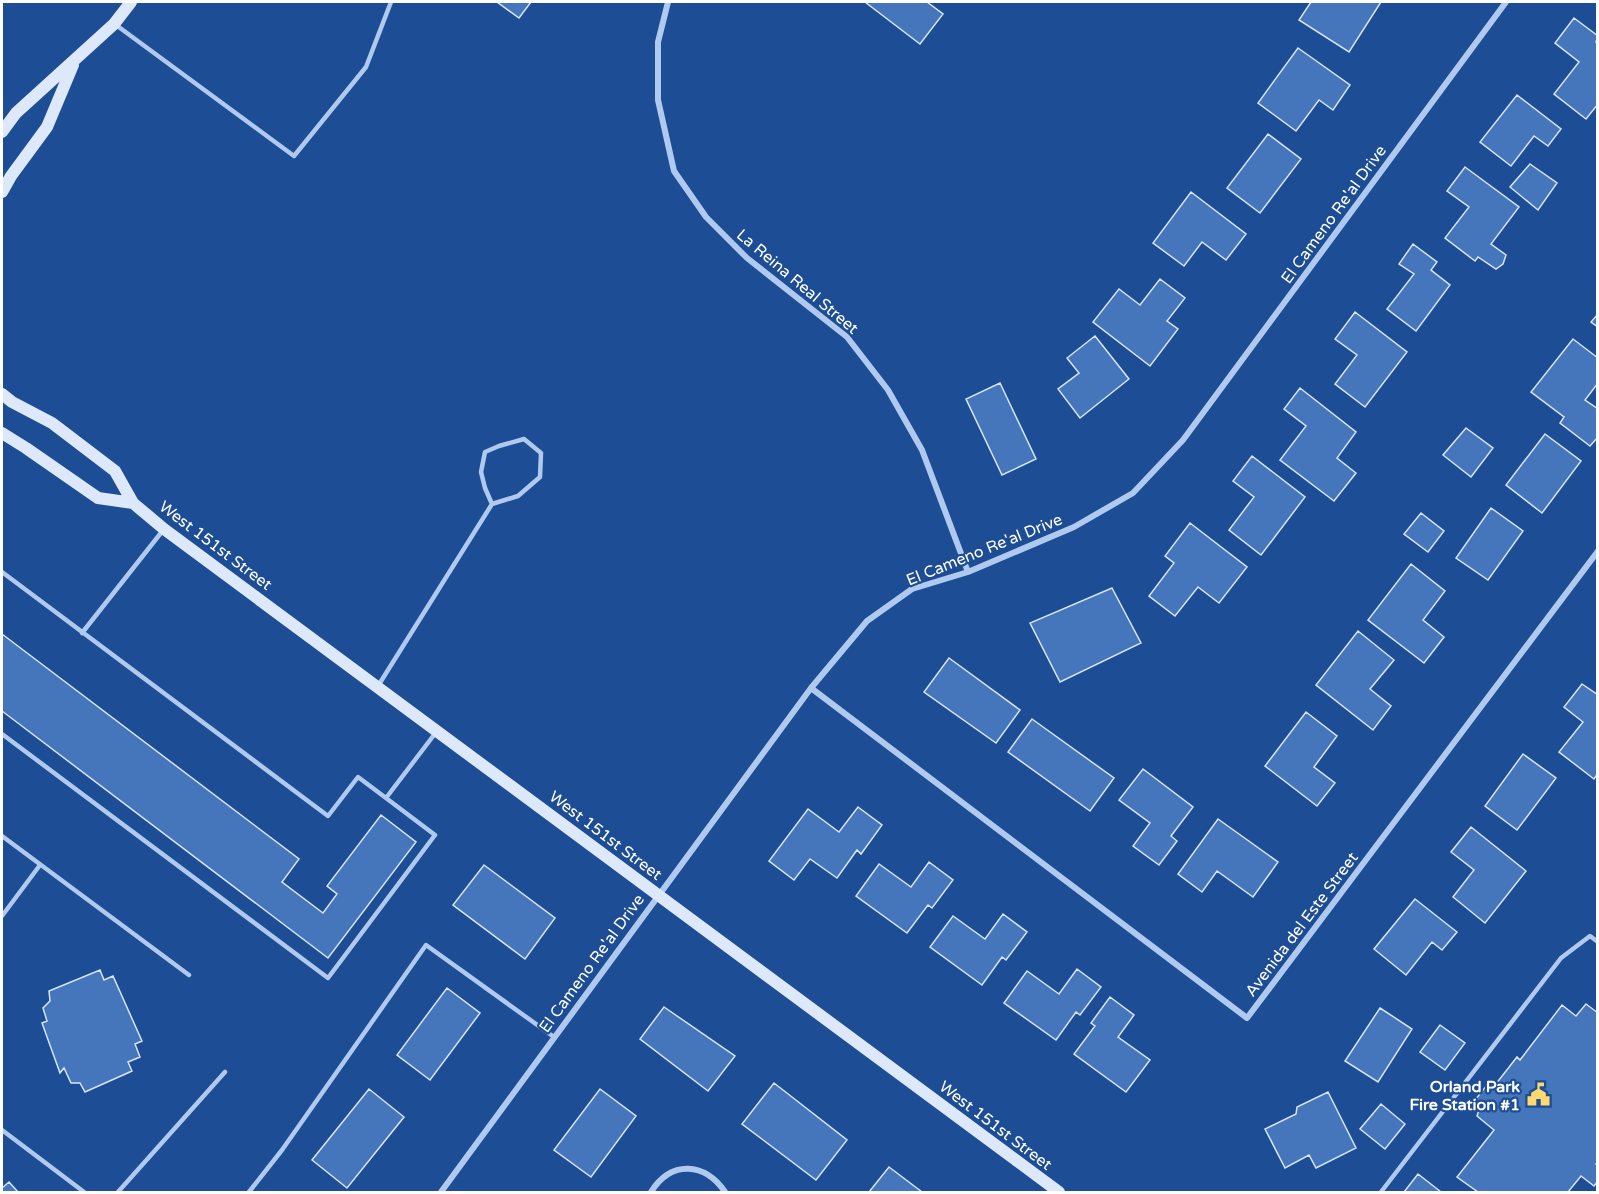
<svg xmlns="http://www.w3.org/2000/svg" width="1599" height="1194" font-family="'Varela Round',sans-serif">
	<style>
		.building { fill: #4576bc; stroke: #d6e5fb; stroke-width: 1.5 }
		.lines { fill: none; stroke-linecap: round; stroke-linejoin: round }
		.lane { stroke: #b0caef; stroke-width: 4.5 }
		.street { stroke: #b0caef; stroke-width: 6 }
		.secondary { stroke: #dde9fb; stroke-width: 12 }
		.labels { text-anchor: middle; stroke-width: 4.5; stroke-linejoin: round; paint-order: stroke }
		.street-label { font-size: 16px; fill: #fff; stroke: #1d4d95 }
		.poi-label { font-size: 16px; font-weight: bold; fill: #fff; stroke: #1d4d95; text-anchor: end }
	</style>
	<rect width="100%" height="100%" fill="#1d4d95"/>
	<path class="building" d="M497,2h34l-12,16z
		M865,2h62l16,12 -23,30z
		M1311,2h70l-32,50 -50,-32z
		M1574,18l24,18 -2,6 2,2v60l-12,15 -32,-25 25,-32 -24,-19z
		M1298,48l52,37 -17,25 -14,-10 -23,31 -38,-28z
		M1517,95l44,34 -13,17 -14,-10 -23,30 -31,-24z
		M1268,134l33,25 -41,54 -33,-25z
		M1530,164l27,19 -19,27 -28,-23z
		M1465,167l54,40 -28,37 15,11 -3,9 -7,5 -18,-12 -3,4 -30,-23 24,-31 -22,-16z
		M1191,192l55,42 -20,26 -24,-18 -18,24 -31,-23z
		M1413,244l24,18 -6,8 19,15 -34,46 -29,-22 27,-35 -15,-10z
		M1160,279l25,19 -18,23 11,8 -28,37 -57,-44 26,-33 21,16z
		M1355,312l52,40 -42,55 -30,-23 22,-29 -22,-16z
		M1598,314v13l-7,-5z
		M1095,336l34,43 -49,39 -22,-29 21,-16 -12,-15z
		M1573,339l25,19v25l-13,17 13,9v28l-8,9 -30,-23 4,-6 -33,-25z
		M1000,383l36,76 -34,16 -36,-76z
		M1300,388l56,44 -19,26 19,15 -22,28 -54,-41 26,-34 -22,-17z
		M1466,428l27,20 -22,29 -28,-22z
		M1545,434l36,27 -39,52 -36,-28z
		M1252,456l53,41 -44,58 -32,-25 25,-33 -21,-16z
		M1491,508l32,23 -35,49 -32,-22z
		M1421,513l23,18 -16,21 -24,-18z
		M1190,523l57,44 -28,36 -21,-16 -23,29 -26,-20 25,-33 -9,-7z
		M1411,564l34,27 -22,29 21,17 -20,26 -56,-43z
		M1112,588l29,55 -81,39 -30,-59z
		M1358,631l36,29 -24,29 21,17 -18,24 -57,-45z
		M2,634l297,225 -17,23 41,31 14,-19 -10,-8 54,-71 35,27 -88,116 -326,-247z
		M949,658l71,52 -24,33 -72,-51z
		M1582,684l16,11v78l-4,6 -35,-27 24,-30 -19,-15z
		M1306,712l31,24 -23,31 21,16 -18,23 -52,-40z
		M1032,719l82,59 -24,33 -82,-59z
		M1523,754l33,24 -39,52 -32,-24z
		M1143,769l50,38 -22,29 6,5 -18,24 -26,-19 17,-23 -31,-23z
		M858,807l24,18 -21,29 -4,-4 -20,28 -27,-19 -16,21 -25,-19 39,-52 31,23z
		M1218,819l60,43 -25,35 -36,-26 -15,21 -24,-18z
		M1471,827l55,44 -41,52 -32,-26 21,-27 -23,-18z
		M929,862l24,18 -21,28 -4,-3 -21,28 -51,-37 23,-32 32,23z
		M484,865l71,53 -30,41 -72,-54z
		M1415,899l42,33 -15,18 -10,-8 -26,33 -32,-26z
		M1003,914l24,18 -21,28 -4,-3 -20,28 -52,-38 23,-31 32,23z
		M1077,969l24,18 -21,28 -4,-3 -20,28 -52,-37 23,-32 32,23z
		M100,970l4,10 9,-4 29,65 -7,3 5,13 -12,5 4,9 -47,21 -5,-9h-9l-7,-15 -4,5 -18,-50 5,-2 -4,-13 7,-7 -1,-10z
		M447,988l33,25 -50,67 -33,-25z
		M1110,997l24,18 -16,22 32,23 -24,32 -52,-38 21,-28 -4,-3z
		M1586,1004l12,9v149l-2,2 2,1v16l-4,5 -13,-10 -13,16h-90l-21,-15 37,-47 -17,-14 3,-9 -5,-7 12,-15 5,4 25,-32 3,3 42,-55 14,11z
		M664,1007l71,49 -27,35 -68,-52z
		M1380,1008l32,21 -34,53 -33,-21z
		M1440,1025l25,18 -20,27 -25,-18z
		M774,1083l73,57 -31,40 -74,-56z
		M369,1089l35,28 -57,71 -35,-28z
		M600,1089l36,27 -45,61 -37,-27z
		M1328,1092l28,56 -40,20 -7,-13 -24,13 -20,-39 31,-15 1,-7z
		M1381,1104l24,20 -20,25 -25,-20z
		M889,1167l33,25h-53z
		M1418,1174l23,18h-37z
		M9,1182l9,10h-16v-4z"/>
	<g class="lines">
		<path class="lane" d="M116,25l178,131 72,-89 25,-65
			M2,572l326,244 30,-39 28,21
			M82,633l82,-104
			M378,686l114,-182 26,-8 22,-19 1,-24 -17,-14 -25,7 -14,6 -4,20 4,16 7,16
			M2,734l326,244 107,-143 -49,-37 51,-67
			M2,836l187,139
			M2,916l38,-51
			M2,1130l82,62
			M118,1192l107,-120
			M249,1192l33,-42 144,-205 128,92
			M1381,1192l180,-234 29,-22 8,6"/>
		<path class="street" d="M668,2l-10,40v58l16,71 32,46 41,41 100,79 41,53 34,60 46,122
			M811,688l436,330 351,-467
			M441,1192l370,-504 56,-67 45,-32 56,-17 106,-45 59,-34 50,-53 323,-438
			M651,1192c20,-32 54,-30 74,0"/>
		<path class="secondary" d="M2,132l14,-19 98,-89 17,-22
			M2,192l9,-16 36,-49 26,-62
			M2,394l10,8 40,21 63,48 18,32 31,26 895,663
			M2,433l24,15 72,50 35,5"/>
	</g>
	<defs>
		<symbol id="civic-bare" viewBox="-9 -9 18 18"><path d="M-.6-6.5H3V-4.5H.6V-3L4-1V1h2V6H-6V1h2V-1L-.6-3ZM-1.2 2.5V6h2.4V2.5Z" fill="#feda6e" stroke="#1d4d95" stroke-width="2.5" paint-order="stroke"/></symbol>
	</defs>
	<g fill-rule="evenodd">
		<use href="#civic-bare" x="1522" y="1078" width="33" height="33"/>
	</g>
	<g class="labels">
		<g class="street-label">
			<text transform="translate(1333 214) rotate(-54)" y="6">El Cameno Re'al Drive</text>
			<text transform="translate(798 281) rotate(40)" y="6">La Reina Real Street</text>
			<text transform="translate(216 545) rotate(37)" y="6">West 151st Street</text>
			<text transform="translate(984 549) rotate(-22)" y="6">El Cameno Re'al Drive</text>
			<text transform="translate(606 835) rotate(37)" y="6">West 151st Street</text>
			<text transform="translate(1301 924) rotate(-53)" y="6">Avenida del Este Street</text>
			<text transform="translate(591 963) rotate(-54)" y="6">El Cameno Re'al Drive</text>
			<text transform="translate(996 1125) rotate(37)" y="6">West 151st Street</text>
		</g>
		<g class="poi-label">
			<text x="1520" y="1092">Orland Park<tspan x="1520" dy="18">Fire Station #1</tspan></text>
		</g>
	</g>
	<rect width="1599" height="1194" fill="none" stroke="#ffffff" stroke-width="6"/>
</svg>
